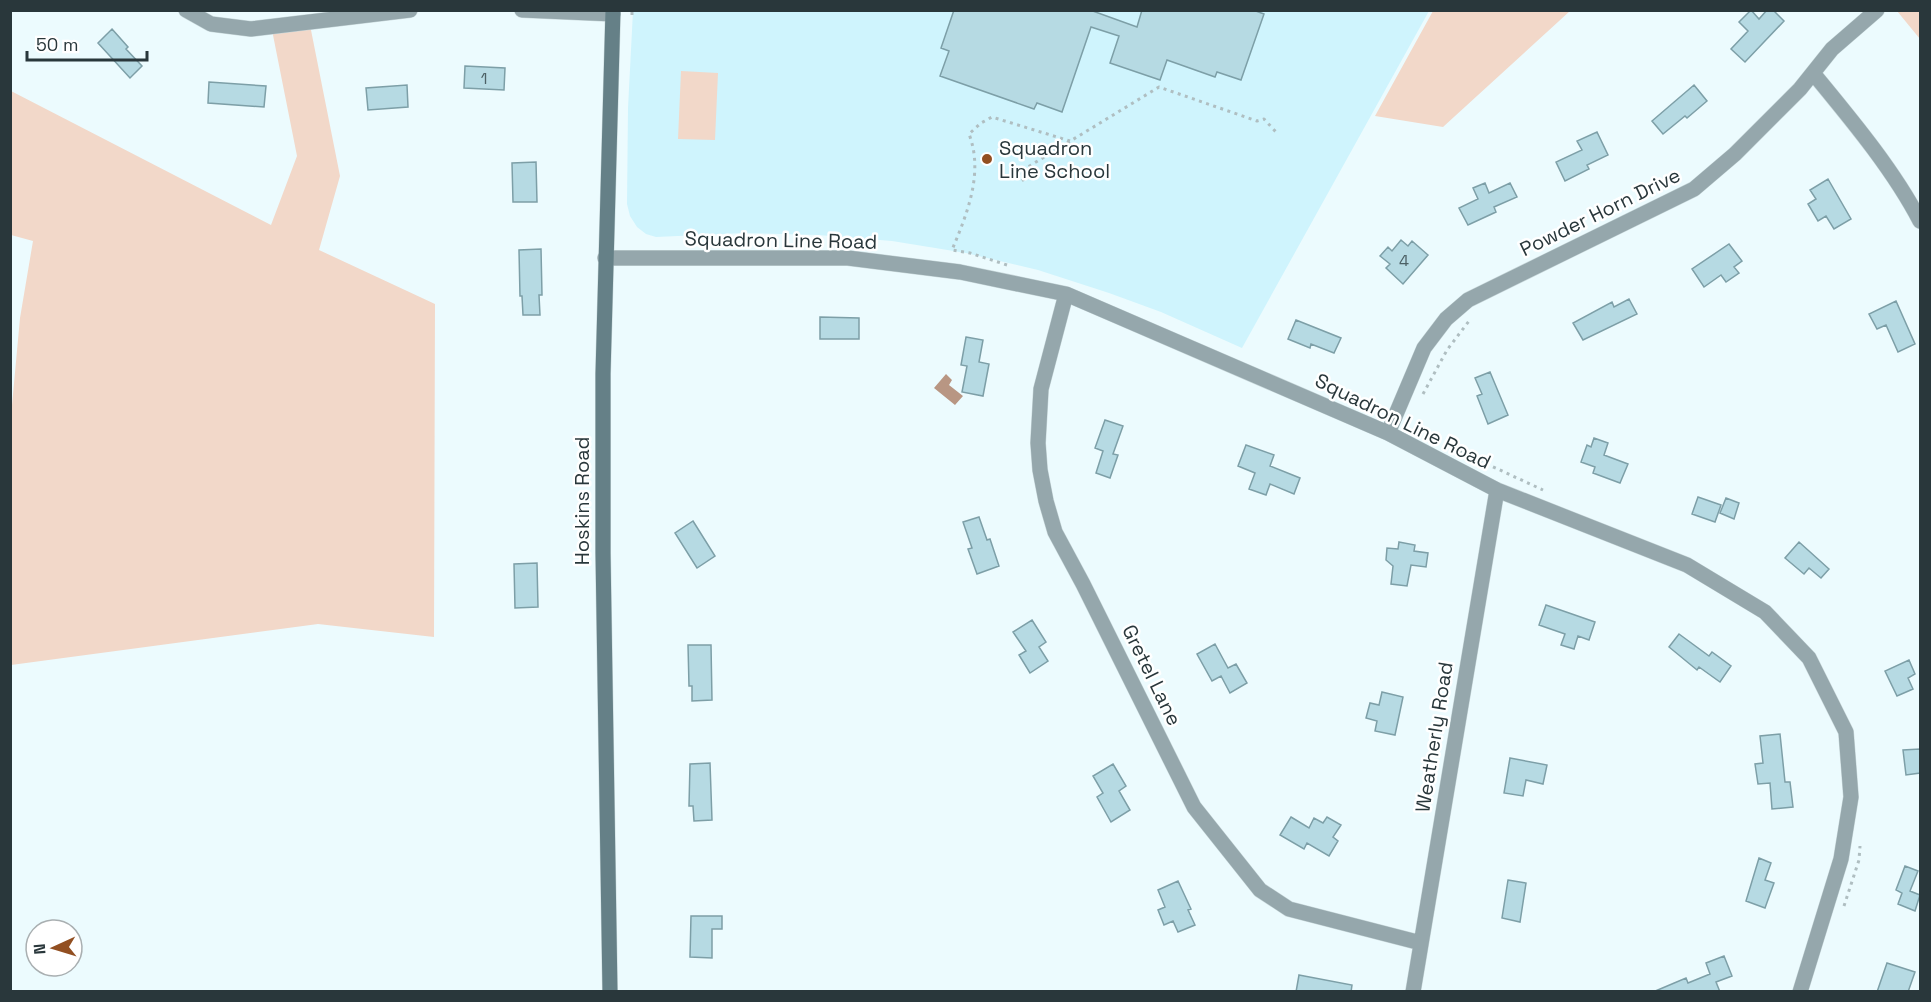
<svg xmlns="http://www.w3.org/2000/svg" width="1931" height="1002" font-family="'Space Grotesk',sans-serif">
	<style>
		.built { fill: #cff4fd }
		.green { fill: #f2d8c9 }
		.water { fill: #b89683 }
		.building { fill: #b6dae3; stroke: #7d9fa7; stroke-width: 1.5 }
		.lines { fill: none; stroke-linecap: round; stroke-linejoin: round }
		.street-casing { stroke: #c9d8db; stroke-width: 16 }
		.secondary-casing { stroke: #c9d8db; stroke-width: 16 }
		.path { stroke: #afbec1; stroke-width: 3; stroke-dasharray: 3 4.5; stroke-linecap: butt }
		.street { stroke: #95a7ac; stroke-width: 15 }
		.secondary { stroke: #658087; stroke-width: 15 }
		.poi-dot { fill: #924f21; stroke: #fff; stroke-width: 2 }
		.labels { text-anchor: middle; stroke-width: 5; stroke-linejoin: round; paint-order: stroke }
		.number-label { font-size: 16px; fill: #4c6065 }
		.poi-label { font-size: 20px; fill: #29373b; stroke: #fff; text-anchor: start }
		.street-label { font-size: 20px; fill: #29373b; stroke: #fff }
	</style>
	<rect width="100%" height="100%" fill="#ecfbfe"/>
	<path class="built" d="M633,11h796l-187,337 -81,-36 -52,-19 -71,-23 -72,-17 -74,-12 -74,-6 -74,-2 -88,4 -10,-3 -9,-7 -7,-11 -3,-12 1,-96z"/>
	<path class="green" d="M1433,11v-1l137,1 -127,116 -68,-11z
		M1897,11h23v28z
		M310,25l30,151 -21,74 116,54 -1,333 -116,-13 -307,41v-249l9,-98 13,-77 -22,-6v-144l260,134 26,-69 -25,-126z
		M681,71l37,2 -3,67 -37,-1z"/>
	<path class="water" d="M946,374l6,6 -3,5 14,11 -8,9 -21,-17z"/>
	<path class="building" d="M954,10h136l47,17 5,-17h111l11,4 -23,66 -24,-8 -2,5 -48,-17 -7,20 -50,-17 9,-27 -28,-9 -29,85 -25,-9 -3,6 -94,-33 9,-25 -8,-3z
		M1751,10l8,9 8,-9h6l11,11 -39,41 -14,-13 17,-18 -9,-9z
		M112,29l16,18 -2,2 16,17 -12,12 -32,-35z
		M465,66l40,2 -1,22 -40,-2z
		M209,82l57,4 -2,21 -56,-4z
		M407,85l1,22 -40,3 -2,-22z
		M1694,85l13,16 -20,17 -2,-2 -22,18 -11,-13z
		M1597,132l11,23 -21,10 2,4 -24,12 -9,-19 26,-12 -5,-9z
		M536,162l1,40h-24l-1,-39z
		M1828,179l23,40 -17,10 -8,-13 -8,5 -10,-17 8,-5 -6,-9z
		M1485,183l4,10 21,-10 7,14 -23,10 2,5 -28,13 -9,-17 19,-9 -5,-11z
		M1401,240l7,6 4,-5 16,14 -25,29 -17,-16 4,-4 -10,-8 8,-9 4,4z
		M1729,244l13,17 -8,6 5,6 -13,9 -5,-7 -17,12 -12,-18z
		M541,249l1,46h-3l1,20h-17l-1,-19h-2l-1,-46z
		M1629,299l8,15 -54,26 -10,-17 39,-21 2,5z
		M1896,301l19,43 -17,8 -12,-27 -9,4 -8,-15z
		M820,317l39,1v21h-39z
		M1296,320l45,18 -7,15 -23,-9 -1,4 -22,-9z
		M966,337l17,3 -4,22 10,2 -6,32 -21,-4 5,-26 -6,-1z
		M1490,372l18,43 -20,9 -11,-28 5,-2 -7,-16z
		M1105,420l18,6 -10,28 5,1 -8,23 -14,-5 7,-22 -8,-3z
		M1594,438l14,5 -4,12 24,9 -8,19 -27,-10 2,-6 -14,-5 6,-17 4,2z
		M1246,445l28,10 -4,11 30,12 -6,16 -24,-10 -4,11 -17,-6 6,-16 -17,-7z
		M1698,497l23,8 -6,17 -23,-8z
		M1726,498l13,5 -5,16 -14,-6z
		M979,517l8,23 3,-1 9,27 -22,8 -9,-25 4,-1 -9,-26z
		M693,521l22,35 -18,12 -22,-35z
		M1399,542l16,3 -1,6 14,2 -2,14 -15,-2 -4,21 -16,-2 2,-18 -7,-6 1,-12 11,1z
		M1799,542l30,27 -8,9 -12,-10 -5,6 -19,-16z
		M537,563l1,44 -23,1 -1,-44z
		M1546,605l49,17 -6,18 -11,-4 -4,13 -13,-4 4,-11 -26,-9z
		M1032,620l14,22 -7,5 9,14 -18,12 -11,-18 7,-4 -13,-19z
		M1679,634l30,22 3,-4 19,14 -11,16 -21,-15 -2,3 -28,-23z
		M1215,644l13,24 8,-4 11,19 -17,10 -9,-17 -9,5 -15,-27z
		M688,645h23l1,55 -20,1v-15h-3z
		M1909,660l6,14 -7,4 5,11 -16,7 -12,-25z
		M1382,692l21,5 -8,38 -20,-4 2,-10 -11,-3 4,-15 9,2z
		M1780,734l5,48h5l3,25 -21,2 -2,-26 -12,1 -3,-20 8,-1 -3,-27z
		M1920,749v24l-14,2 -3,-25z
		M1510,758l37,7 -4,19 -17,-4 -3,16 -19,-3z
		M710,763l2,57 -18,1 -1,-15h-4l1,-42z
		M1113,764l13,22 -7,5 11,19 -19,12 -14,-25 6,-4 -10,-17z
		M1291,817l18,11 5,-10 9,5 4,-6 14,8 -8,12 5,4 -9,15 -22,-13 -3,6 -24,-14z
		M1759,858l12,5 -6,17 9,3 -9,25 -19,-7z
		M1905,866l13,5 -8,20 10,4 -5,16 -17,-7 4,-11 -6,-3z
		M1508,880l18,3 -6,39 -18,-4z
		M1178,881l13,28 -3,1 7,15 -17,7 -5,-11 -9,4 -6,-15 7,-3 -7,-17z
		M691,916h31v13h-10v29l-22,-1z
		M1724,956l8,20 -16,6 4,10h-67l33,-14 2,5 22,-9 -4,-11z
		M1887,963l28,9 -7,20h-31z
		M1299,975l53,10 -1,7h-55z"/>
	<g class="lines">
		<defs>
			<path id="street" d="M186,10l25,14 40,5 159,-19
				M522,10l91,4
				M1813,73c37,45 80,96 107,148
				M605,258h243l112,14 106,22 322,139 109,57 190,75 78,47 44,46 37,74 5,65 -10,62 -41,133
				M1066,294l-25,95 -3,54 2,27 6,31 9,31 28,52 111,223 66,83 29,19 132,34
				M1388,433l36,-85 22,-29 22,-19 226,-111 41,-35 65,-65 32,-40 45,-39
				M1413,992l84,-502"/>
			<path id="secondary" d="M610,992l-7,-439v-179l10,-364"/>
		</defs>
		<use href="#street" class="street-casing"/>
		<use href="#secondary" class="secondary-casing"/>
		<path class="path" d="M632,15v-5
			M1024,181l-6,-8 141,-86 98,34 7,-2 12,13
			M1007,265l-37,-12 -18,-3c15,-36 32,-77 17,-116l12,-11 11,-6 78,24
			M1423,394l24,-44 22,-29
			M1459,451l84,39
			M1844,906l15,-46 1,-14"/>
		<use href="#street" class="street"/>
		<use href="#secondary" class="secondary"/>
	</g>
	<circle class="poi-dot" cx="987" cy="159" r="6"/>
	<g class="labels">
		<g class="number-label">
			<text x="484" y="84">1</text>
			<text x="1404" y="266">4</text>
		</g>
		<g class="poi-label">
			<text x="999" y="155">Squadron<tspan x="999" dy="23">Line School</tspan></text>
		</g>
		<g class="street-label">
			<text transform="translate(1600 212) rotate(-26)" y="7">Powder Horn Drive</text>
			<text transform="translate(781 240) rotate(1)" y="7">Squadron Line Road</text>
			<text transform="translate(1403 421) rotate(26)" y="7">Squadron Line Road</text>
			<text transform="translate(582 501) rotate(-90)" y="7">Hoskins Road</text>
			<text transform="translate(1152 675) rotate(64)" y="7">Gretel Lane</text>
			<text transform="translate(1434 737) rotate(-81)" y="7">Weatherly Road</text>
		</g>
	</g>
	<rect width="1931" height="1002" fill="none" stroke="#29373b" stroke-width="24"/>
	<g transform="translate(54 948) rotate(266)"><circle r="28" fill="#ffffff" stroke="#a9afb1" stroke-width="1.5"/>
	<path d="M0-4.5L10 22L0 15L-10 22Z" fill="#924f21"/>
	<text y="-9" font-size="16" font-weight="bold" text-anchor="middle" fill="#29373b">N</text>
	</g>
	<path d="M27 51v9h120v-9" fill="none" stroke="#29373b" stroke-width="3"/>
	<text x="36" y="51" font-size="18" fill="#29373b" stroke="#ffffff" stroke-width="4.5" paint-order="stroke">50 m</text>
</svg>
